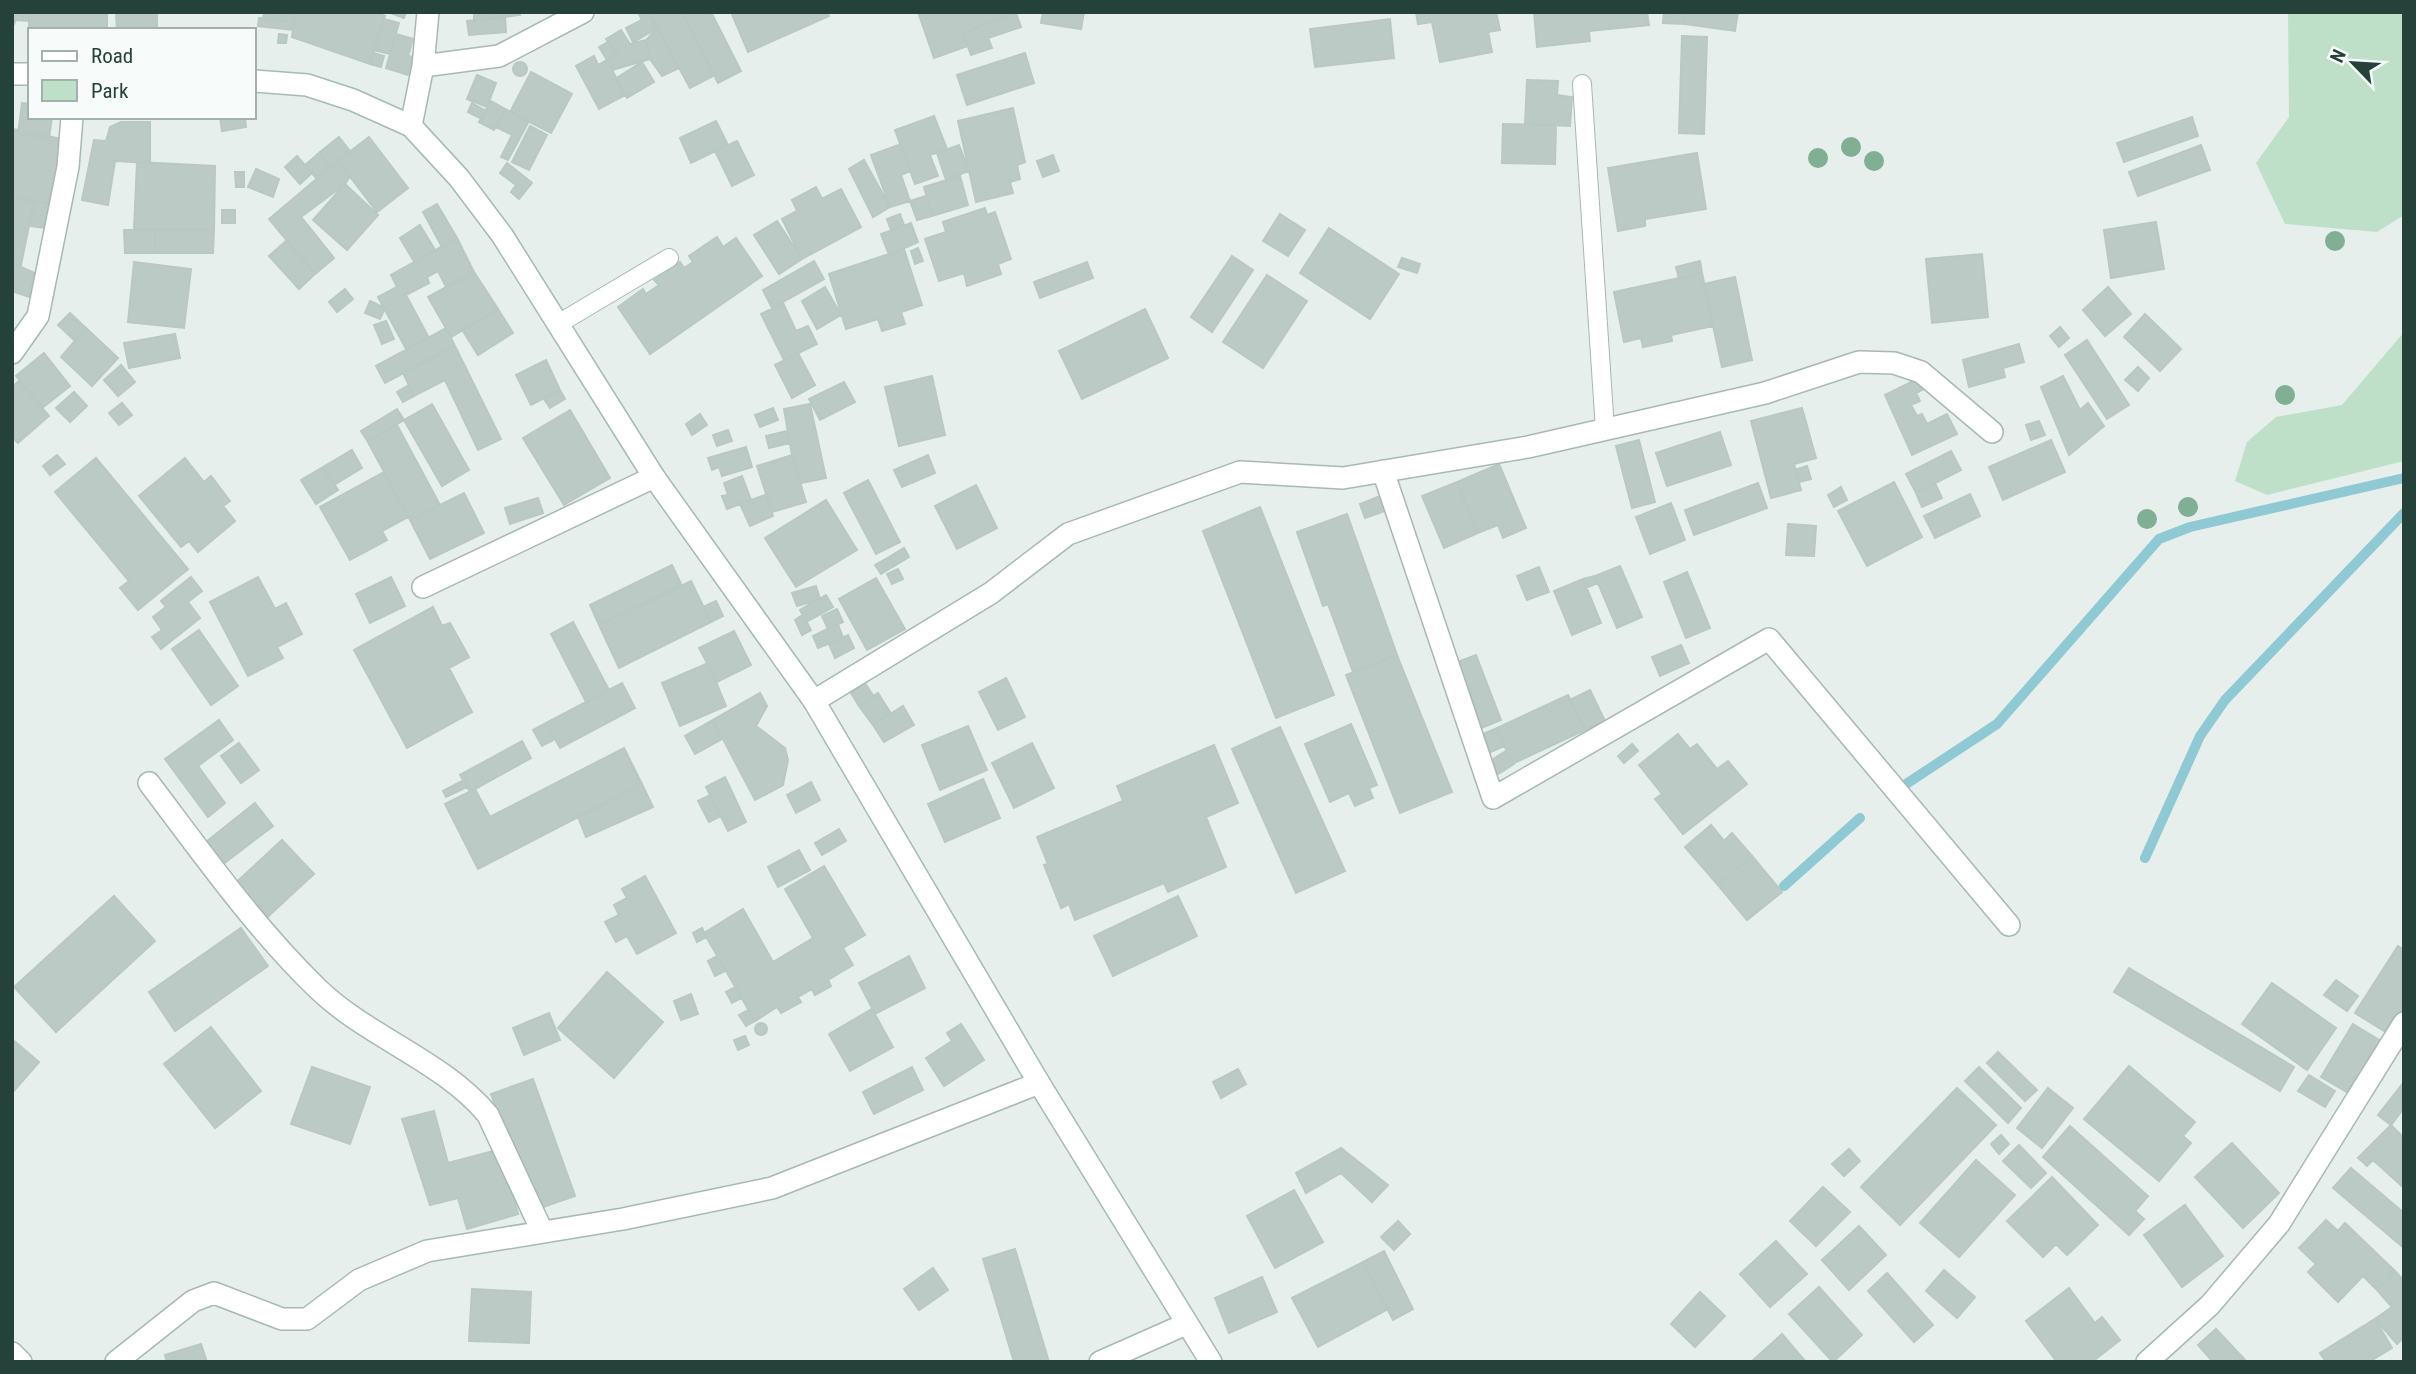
<svg xmlns="http://www.w3.org/2000/svg" width="2416" height="1374" font-family="'Roboto Condensed',sans-serif">
	<style>
		.green { fill: #bfe0c8 }
		.lines { fill: none; stroke-linecap: round; stroke-linejoin: round }
		.stream { stroke: #8ec9d4; stroke-width: 10 }
		.building { fill: #bbcac4; stroke: #b8c9c2; stroke-width: 2 }
		.lane-casing { stroke: #a8b8b2; stroke-width: 20 }
		.street-casing { stroke: #a8b8b2; stroke-width: 24 }
		.secondary-casing { stroke: #a4bbb3; stroke-width: 24 }
		.lane { stroke: #fff; stroke-width: 18 }
		.street { stroke: #fff; stroke-width: 21 }
		.secondary { stroke: #fff; stroke-width: 21 }
		.tree { fill: #80af93 }
	</style>
	<rect width="100%" height="100%" fill="#e6efeb"/>
	<path class="green" d="M2288,12h116v203l-27,17 -92,-8 -29,-61 33,-46z
		M2404,332v129l-137,34 -32,-14 12,-39 29,-25 66,-12z"/>
	<g class="lines">
		<path class="stream" d="M1894,792l103,-68 162,-185 31,-12 214,-49
			M2145,858l55,-122 25,-36 179,-187
			M1784,886l76,-68"/>
	</g>
	<path class="building" d="M12,12h17l-1,9 -12,-1 -4,8z
		M29,12h78v18l-78,2z
		M116,12h41v18h-40z
		M264,12h31l-1,10 -31,-3z
		M295,12h78l12,4 -15,48 -78,-27z
		M388,12h18l-2,6z
		M474,12h14l1,7 -15,1z
		M488,12h31l1,3 -31,4z
		M638,12h11l9,16 -25,14 -7,-14 16,-8z
		M656,12h26l33,63 -25,13 -40,-73z
		M682,12h29l30,59 -23,12z
		M731,12h96l2,4 -81,36z
		M918,12h101l-56,21 5,13 -34,12z
		M1043,12h41l-3,17 -40,-6z
		M1416,12h80l4,18 -12,2 4,20 -52,10 -8,-40 -14,2z
		M1534,12h113l2,13 -60,6 1,10 -53,6z
		M1664,12h21l-1,12 -21,-1z
		M1685,12h53l-3,19 -51,-7z
		M1016,13l5,14 -33,11 4,10 -21,7 -8,-22z
		M505,17l1,15 -37,3 -2,-14z
		M259,18l35,4 -1,8 -35,-4z
		M384,19l15,4 -9,31 -16,-4z
		M1390,19l4,39 -79,9 -5,-38z
		M658,28l21,40 -17,8 -12,-17 -4,-19z
		M621,30l9,14 16,-4 4,19 -38,11 -5,-10 11,-5 -12,-16z
		M279,34l8,1 -1,8h-8z
		M396,34l17,5 -5,17 6,1 -6,18 -22,-7z
		M1682,36l25,1 -3,97 -25,-1z
		M608,42l8,13 -9,5 -8,-13z
		M373,53l11,3 -3,11 -11,-3z
		M1025,53l9,30 -67,22 -10,-30z
		M594,56l4,9 9,-5 18,35 -26,14 -23,-43z
		M642,62l12,20 -27,16 -12,-19z
		M513 69a7 7 0 1 1 14 0a7 7 0 1 1-14 0Z
		M531,72l41,22 -21,39 -41,-21z
		M477,75l19,8 -9,24 -20,-8z
		M1527,80l31,1 -1,14 15,2 -2,29 -45,-2z
		M491,101l14,8 -11,21 -15,-8z
		M22,103l8,1v13h22l-3,21 -31,-4z
		M472,103l14,8 -4,8 -14,-7z
		M1013,108l12,54 -8,3 3,14 -10,3 3,11 -37,9 -18,-81z
		M505,109l24,12 -21,39 -7,-3 11,-22 -16,-8z
		M934,116l13,33 -17,6 8,21 -23,8 -20,-54z
		M220,117h25l1,10 -24,4z
		M2192,117l6,19 -74,26 -7,-19z
		M716,121l12,24 -37,18 -11,-25z
		M121,122h29v41l-35,-2 -7,44 -26,-5 12,-60 12,1 4,-14z
		M1503,124l53,1 -1,39 -53,-1z
		M530,126l17,9 -18,35 -17,-8z
		M13,129l54,11 -13,65 -42,-8z
		M339,137l11,14 -19,16 -12,-14z
		M369,137l39,51 -31,24 -39,-51z
		M737,141l17,34 -22,11 -17,-35z
		M901,144l9,27 -9,4 9,26 -20,6 -19,-52z
		M959,145l10,26 -23,9 -9,-27z
		M2201,145l9,25 -72,26 -9,-24z
		M319,153l12,14 -14,12 -12,-14z
		M1697,153l9,56 -61,10v7l-27,5 -10,-63z
		M1053,155l6,16 -16,6 -6,-16z
		M297,156l15,17 -12,11 -15,-17z
		M864,160l26,47 -17,10 -24,-48z
		M338,161l12,15 -5,8 -44,33 33,41 -19,16 -46,-55z
		M137,162l78,4 -1,64 -80,-1z
		M507,163l25,20 -13,16 -8,-7 5,-7 -16,-12z
		M256,169l23,10 -6,18 -25,-10z
		M235,172h9v15h-8z
		M960,176l8,29 -36,11 -8,-29z
		M345,184l33,31 -31,35 -34,-30z
		M816,187l6,12 19,-10 20,38 -59,32 -20,-40 15,-8 -5,-11z
		M926,196l6,20 -15,4 -7,-19z
		M12,197l22,4 -13,64 -9,-4z
		M34,201l15,3 -4,24 -16,-2z
		M437,204l20,34 -15,9 -19,-35z
		M985,208l2,7 8,-3 16,47 -13,5 3,10 -34,12 -3,-13 -25,8 -14,-42 21,-7 -3,-10z
		M222,210h13v13h-13z
		M900,214l4,11 -13,5 -4,-11z
		M1280,214l25,16 -17,26 -25,-15z
		M777,221l25,38 -23,15 -25,-39z
		M2156,222l8,47 -53,9 -7,-48z
		M911,223l7,19 -29,13 -8,-21z
		M420,225l15,25 -20,13 -15,-25z
		M1329,228l70,46 -29,45 -70,-46z
		M124,230h31v23h-30z
		M155,230h59l-1,23h-58z
		M717,237l6,10 13,-9 26,38 -112,78 -32,-47 25,-18 3,5 13,-9 -5,-5 26,-18 4,6 9,-6 -4,-6z
		M457,238l17,34 -28,15 -8,-16 -11,6 2,6 -23,12 23,43 -23,11 -28,-52 19,-10 -6,-12z
		M286,241l29,33 -16,15 -30,-33z
		M918,248l5,13 -8,3 -4,-13z
		M904,249l18,56 -21,7 4,12 -23,7 -4,-12 -32,10 -17,-55z
		M1982,254l6,63 -56,6 -6,-64z
		M1232,256l21,14 -41,62 -21,-15z
		M1402,258l18,6 -3,9 -19,-6z
		M814,261l10,18 -52,29 -9,-18z
		M1700,261l2,12 -23,6 -3,-12z
		M134,262l57,7 -7,59 -56,-6z
		M1087,262l6,16 -53,20 -6,-16z
		M12,263l27,12 -10,22 -17,-6z
		M474,272l24,37 -47,28 -23,-40z
		M1702,273l11,53 -42,9 1,6 -29,6 -2,-9 -17,4 -10,-50z
		M1267,275l40,26 -44,67 -40,-26z
		M1735,277l17,83 -30,7 -18,-83z
		M825,287l16,28 -24,14 -15,-28z
		M2108,287l23,27 -26,22 -22,-26z
		M345,289l8,10 -16,13 -8,-10z
		M370,301l15,7 -5,11 -15,-6z
		M783,303l13,28 12,-5 9,18 -33,16 -23,-46z
		M498,309l15,24 -35,22 -15,-24z
		M1145,309l23,49 -86,41 -23,-48z
		M70,313l16,15 -11,13 -17,-16z
		M2145,314l36,35 -21,22 -36,-34z
		M386,321l8,18 -12,5 -8,-19z
		M2060,327l9,11 -10,9 -9,-11z
		M86,328l32,30 -26,28 -31,-29z
		M446,328l9,18 -70,37 -9,-17z
		M175,334l5,24 -51,10 -5,-25z
		M2087,340l42,65 -22,14 -42,-64z
		M2019,344l5,18 -21,6 2,9 -36,10 -6,-27z
		M455,346l46,93 -23,11 -33,-70 -31,16 -11,-23z
		M44,353l26,33 -28,22 -26,-32z
		M798,353l17,32 -23,13 -17,-33z
		M546,360l14,30 -29,15 -15,-30z
		M121,365l14,17 -17,14 -14,-16z
		M2138,367l11,11 -11,13 -13,-11z
		M932,376l13,59 -46,11 -14,-59z
		M2063,376l17,34 8,-7 16,23 -35,29 -28,-68z
		M1919,378l5,11 -8,4 4,8 -9,4 6,11 5,-2 5,10 20,-10 10,20 -45,21 -27,-60z
		M19,381l30,35 -31,27 -6,-6v-50z
		M844,382l11,20 -35,18 -11,-21z
		M409,385l5,11 -11,6 -6,-10z
		M560,390l5,9 -15,9 -6,-9z
		M74,392l13,14 -17,16 -14,-14z
		M122,403l10,12 -13,10 -10,-12z
		M432,404l37,66 -27,16 -38,-66z
		M810,404l16,74 -25,5 -9,-28 -8,-46z
		M773,408l5,12 -18,7 -5,-12z
		M1802,408l14,50 -22,6 7,26 -30,8 -20,-77z
		M397,409l7,11 -36,22 -7,-11z
		M570,410l40,68 -46,27 -41,-67z
		M700,414l7,11 -15,10 -6,-11z
		M2039,421l6,14 -14,5 -5,-15z
		M397,425l43,80 -30,15 -42,-78z
		M728,430l4,11 -15,5 -4,-11z
		M787,431l3,12 -21,5 -3,-12z
		M1720,432l11,33 -64,21 -11,-33z
		M1639,440l16,62 -23,6 -16,-62z
		M2051,440l14,32 -62,28 -14,-33z
		M746,447l6,20 -30,9 -3,-9 -7,3 -4,-12z
		M352,450l10,18 -28,17 -11,-18z
		M1951,451l10,19 -45,23 -10,-19z
		M57,455l8,9 -15,11 -7,-9z
		M792,455l14,47 -34,10 -15,-46z
		M928,455l7,18 -33,14 -8,-17z
		M96,458l92,111 -50,41 -18,-22 9,-7 -74,-89z
		M185,458l19,24 7,-6 19,25 -7,5 12,15 -37,31 -9,-11 -8,6 -42,-51z
		M1499,464l27,64 -23,10 -5,-13 -20,8 -21,-51z
		M1807,466l4,13 -12,3 -4,-12z
		M323,467l15,23 -22,14 -15,-24z
		M384,472l24,45 -26,14 5,9 -37,20 -30,-53z
		M742,476l9,24 -24,9 -5,-13 6,-1 -4,-12z
		M868,480l32,62 -24,12 -32,-61z
		M1457,482l21,51 -34,15 -22,-52z
		M1894,482l28,55 -55,29 -29,-55z
		M1758,483l9,25 -73,27 -9,-25z
		M1935,483l7,15 -20,9 -6,-14z
		M976,485l21,43 -40,21 -22,-43z
		M1841,487l6,13 -13,7 -6,-12z
		M464,493l20,40 -54,26 -20,-39z
		M1970,494l10,22 -45,22 -11,-22z
		M765,495l8,21 -23,10 -10,-22z
		M1380,496l5,15 -20,7 -5,-14z
		M538,498l5,15 -33,11 -5,-16z
		M826,500l31,50 -61,37 -31,-49z
		M1671,503l14,37 -35,14 -14,-37z
		M1260,507l74,188 -58,23 -73,-187z
		M1347,514l50,141 -44,17 -25,-68 -5,2 -26,-74z
		M1788,524l28,2 -2,30 -28,-1z
		M904,548l5,9 -15,9 -5,-9z
		M889,557l5,9 -13,8 -6,-9z
		M672,565l10,21 -83,39 -9,-20z
		M1620,566l22,51 -25,11 -22,-52z
		M1539,567l10,25 -22,8 -10,-24z
		M898,569l5,10 -11,5 -5,-10z
		M1687,572l23,56 -24,10 -22,-56z
		M1595,576l3,7 -12,5 -3,-9z
		M191,577l11,14 -14,11 12,16 -39,31 -9,-12 10,-7 -9,-13 13,-10 -5,-6z
		M258,577l17,32 11,-6 16,31 -25,13 6,11 -35,18 -38,-74z
		M391,577l14,29 -35,17 -14,-29z
		M876,578l29,51 -38,21 -28,-51z
		M1583,579l18,44 -29,12 -18,-44z
		M691,581l20,41 -92,46 -20,-43z
		M816,586l4,13 -23,7 -5,-13z
		M826,595l7,12 -27,15 -6,-12z
		M716,601l7,15 -12,6 -8,-15z
		M433,607l9,19 8,-3 19,34 -20,11 23,44 -65,36 -53,-98z
		M837,609l6,13 -15,7 -6,-13z
		M803,615l8,15 -9,5 -7,-15z
		M573,622l36,68 -23,12 -35,-68z
		M838,624l5,14 -25,10 -5,-12z
		M199,630l39,56 -27,19 -39,-56z
		M734,631l17,34 -34,17 -18,-34z
		M848,635l6,13 -19,10 -6,-14z
		M1681,645l8,18 -29,13 -8,-19z
		M1397,655l55,137 -52,21 -54,-138z
		M1476,655l25,65 -24,10 -25,-66z
		M708,663l18,43 -46,20 -18,-43z
		M1006,678l19,39 -27,13 -19,-38z
		M622,683l13,25 -75,40 -14,-25z
		M865,683l9,14 -15,9 -8,-13z
		M1590,690l15,31 -20,9 -15,-30z
		M760,693l7,13 -11,20 29,22 3,12 -5,25 -28,15 -42,-80z
		M878,693l12,19 -17,13 -14,-19z
		M1568,695l17,35 -73,34 -15,-36z
		M903,706l11,19 -30,17 -11,-17z
		M219,720l14,20 -35,26 27,37 -17,14 -43,-58z
		M713,720l9,19 -27,15 -10,-18z
		M546,723l9,16 -13,7 -9,-16z
		M1351,724l26,61 -8,3 4,10 -18,8 -6,-13 -19,9 -25,-58z
		M968,726l19,44 -47,20 -18,-45z
		M1280,727l65,144 -49,22 -64,-144z
		M1497,728l7,18 -13,6 -8,-18z
		M1678,734l12,15 7,-5 20,25 11,-8 19,23 -64,50 -28,-35 7,-5 -23,-29z
		M522,741l9,17 -61,34 -10,-17z
		M239,743l20,27 -18,13 -20,-27z
		M1032,743l22,45 -40,20 -22,-45z
		M1632,744l6,7 -14,12 -6,-7z
		M1214,745l24,58 -32,14 20,50 -58,25 -4,-9 -89,37 -6,-16 -8,4 -17,-43 4,-1 -11,-27 86,-36 -6,-15z
		M624,748l18,36 -164,85 -33,-65 30,-15 15,28z
		M1506,751l8,13 -16,10 -8,-13z
		M725,777l21,45 -18,9 -22,-44z
		M983,779l17,39 -55,24 -17,-38z
		M464,780l3,7 -21,10 -3,-6z
		M811,782l9,18 -24,13 -9,-18z
		M642,784l11,23 -67,30 -8,-20z
		M710,795l11,21 -12,6 -11,-21z
		M255,803l18,23 -55,42 -17,-22z
		M1711,825l13,16 8,-8 20,23 -34,29 -33,-38z
		M839,829l7,12 -24,14 -7,-12z
		M282,840l32,34 -52,48 -32,-34z
		M799,850l11,20 -32,17 -10,-20z
		M1752,856l30,36 -35,28 -29,-35z
		M824,866l41,69 -22,13 10,17 -25,15 3,6 -16,9 -3,-6 -14,8 3,5 -20,11 -4,-6 -22,14 -51,-88 39,-24 30,53 40,-24 -28,-49z
		M645,876l31,57 -39,21 -10,-18 -11,6 -11,-20 14,-7 -5,-10 13,-7 -5,-9z
		M114,896l41,45 -99,91 -42,-45z
		M1178,896l19,40 -84,40 -19,-40z
		M241,928l27,38 -93,65 -26,-39z
		M702,928l4,9 -9,5 -4,-9z
		M2398,946l6,4v57l-17,26 -32,-20z
		M717,956l8,15 -10,5 -7,-15z
		M909,956l16,32 -50,26 -16,-31z
		M2129,968l165,99 -14,24 -166,-99z
		M607,972l56,50 -49,56 -56,-50z
		M2336,980l22,16 -11,15 -23,-16z
		M2272,983l64,45 -29,42 -65,-46z
		M735,987l6,11 -9,5 -6,-11z
		M691,994l7,20 -17,6 -7,-19z
		M872,1009l21,38 -43,24 -21,-37z
		M748,1010l7,11 -9,5 -7,-11z
		M549,1013l11,27 -36,15 -11,-27z
		M755 1029a6 6 0 1 1 12 0a6 6 0 1 1-12 0Z
		M961,1024l23,36 -40,26 -18,-28 26,-17 -5,-8z
		M2353,1024l28,17 -31,53 -29,-17z
		M211,1027l50,64 -46,37 -51,-64z
		M745,1036l4,9 -11,5 -4,-10z
		M12,1039l27,23 -27,31z
		M1998,1052l39,38 -12,11 -38,-38z
		M2129,1066l66,56 -12,14 8,7 -32,38 -75,-62z
		M312,1067l58,20 -20,57 -59,-20z
		M912,1067l11,23 -49,24 -11,-22z
		M1979,1067l42,41 -13,15 -43,-42z
		M1238,1069l8,15 -25,14 -8,-16z
		M2309,1075l26,16 -10,16 -27,-16z
		M533,1079l42,117 -37,13 -24,-67 -5,2 -18,-50z
		M2404,1082v26l-13,17 -13,-10z
		M1957,1088l39,37 -96,100 -39,-38z
		M2048,1088l25,20 -31,40 -25,-20z
		M434,1111l14,52 53,-14 17,65 -51,15 -9,-31 -28,7 -28,-86z
		M2391,1125l13,13v50l-31,-28 -6,6 -9,-8z
		M2070,1126l78,70 -13,15 9,8 -15,16 -86,-78z
		M2001,1135l8,9 -10,10 -8,-10z
		M2232,1143l47,50 -36,35 -48,-51z
		M2019,1145l27,28 -15,15 -28,-27z
		M1341,1148l47,37 -16,17 -31,-29 -35,20 -10,-20z
		M1849,1149l11,12 -16,15 -12,-12z
		M1976,1160l39,35 -56,62 -39,-34z
		M2351,1168l53,45v35l-71,-60z
		M2052,1177l46,48 -31,30 -11,-11 -13,13 -36,-36z
		M1823,1187l27,25 -34,34 -26,-25z
		M1294,1190l29,52 -48,26 -28,-52z
		M2185,1205l38,51 -41,31 -38,-52z
		M2326,1220l12,11 7,-8 50,48 -18,19 -14,-14 -25,26 -30,-30 8,-8 -17,-16z
		M1398,1221l12,13 -16,16 -13,-13z
		M1859,1226l27,29 -37,35 -27,-30z
		M1776,1241l31,33 -37,33 -30,-33z
		M1015,1249l34,113h-35l-31,-103z
		M1384,1251l29,58 -20,11 -30,-58z
		M1363,1262l25,47 -70,38 -26,-49z
		M933,1268l15,22 -29,20 -15,-21z
		M1944,1270l31,27 -18,21 -31,-27z
		M2395,1271l9,10v56l-7,7 -22,-25 17,-12 -15,-17z
		M1887,1273l46,52 -19,17 -46,-51z
		M1262,1277l15,35 -48,21 -14,-35z
		M1819,1287l43,48 -29,27 -44,-48z
		M2069,1288l26,35 7,-6 18,23 -28,22h-35l-31,-41z
		M472,1289l59,3 -2,51 -60,-2z
		M1700,1292l25,24 -30,31 -24,-23z
		M2375,1319l17,29 -23,14h-43l-6,-9z
		M2216,1329l31,33h-34l-15,-17z
		M1782,1334l24,28h-55z
		M201,1344l6,18h-40l-2,-7z"/>
	<g class="lines">
		<defs>
			<path id="lane" d="M1582,84l23,346
				M558,324l111,-66"/>
			<path id="street" d="M423,66l76,-10 84,-44
				M411,126l12,-60 5,-54
				M12,353l26,-37 30,-149 4,-50
				M1383,471l110,327 276,-159 240,286
				M423,587l231,-110
				M814,701l177,-108 77,-59 172,-62 103,6 185,-31 237,-54 94,-31 35,1 27,9 71,60
				M149,783c53,70 105,144 169,206 51,49 124,71 170,126l54,116
				M12,1353l9,9
				M116,1362l77,-61 21,-8 68,26h25l52,-39 68,-29 196,-32 149,-31 267,-105
				M1100,1362l86,-38
				M2147,1362l63,-57 69,-81 125,-201"/>
			<path id="secondary" d="M12,74h18
				M254,81l53,4 46,15 58,26 48,52 43,57 152,242 160,224 225,382 172,279"/>
		</defs>
		<use href="#lane" class="lane-casing"/>
		<use href="#street" class="street-casing"/>
		<use href="#secondary" class="secondary-casing"/>
		<use href="#lane" class="lane"/>
		<use href="#street" class="street"/>
		<use href="#secondary" class="secondary"/>
	</g>
	<g class="tree">
		<circle cx="1851" cy="147" r="10"/>
		<circle cx="1818" cy="158" r="10"/>
		<circle cx="1874" cy="161" r="10"/>
		<circle cx="2335" cy="241" r="10"/>
		<circle cx="2285" cy="395" r="10"/>
		<circle cx="2188" cy="507" r="10"/>
		<circle cx="2147" cy="519" r="10"/>
	</g>
	<rect width="2416" height="1374" fill="none" stroke="#24423a" stroke-width="28"/>
	<rect x="28" y="28" width="228" height="91" fill="#f7fbf9" stroke="#a3b1ad" stroke-width="2"/>
	<rect x="42" y="51" width="35" height="10" fill="#ffffff" stroke="#a3b1ad" stroke-width="2"/>
	<text x="91" y="63" font-size="21" fill="#24423a">Road</text>
	<rect x="42" y="80" width="35" height="21" fill="#bfe0c8" stroke="#a3b1ad" stroke-width="2"/>
	<text x="91" y="98" font-size="21" fill="#24423a">Park</text>
	<g transform="translate(2353 63) rotate(295)" stroke="#f7fbf9" stroke-width="5" paint-order="stroke">
	<path d="M0-5L12 26L0 18L-12 26Z" fill="#24423a"/>
	<text y="-10" font-size="19" font-weight="bold" text-anchor="middle" fill="#24423a">N</text>
	</g>
</svg>
